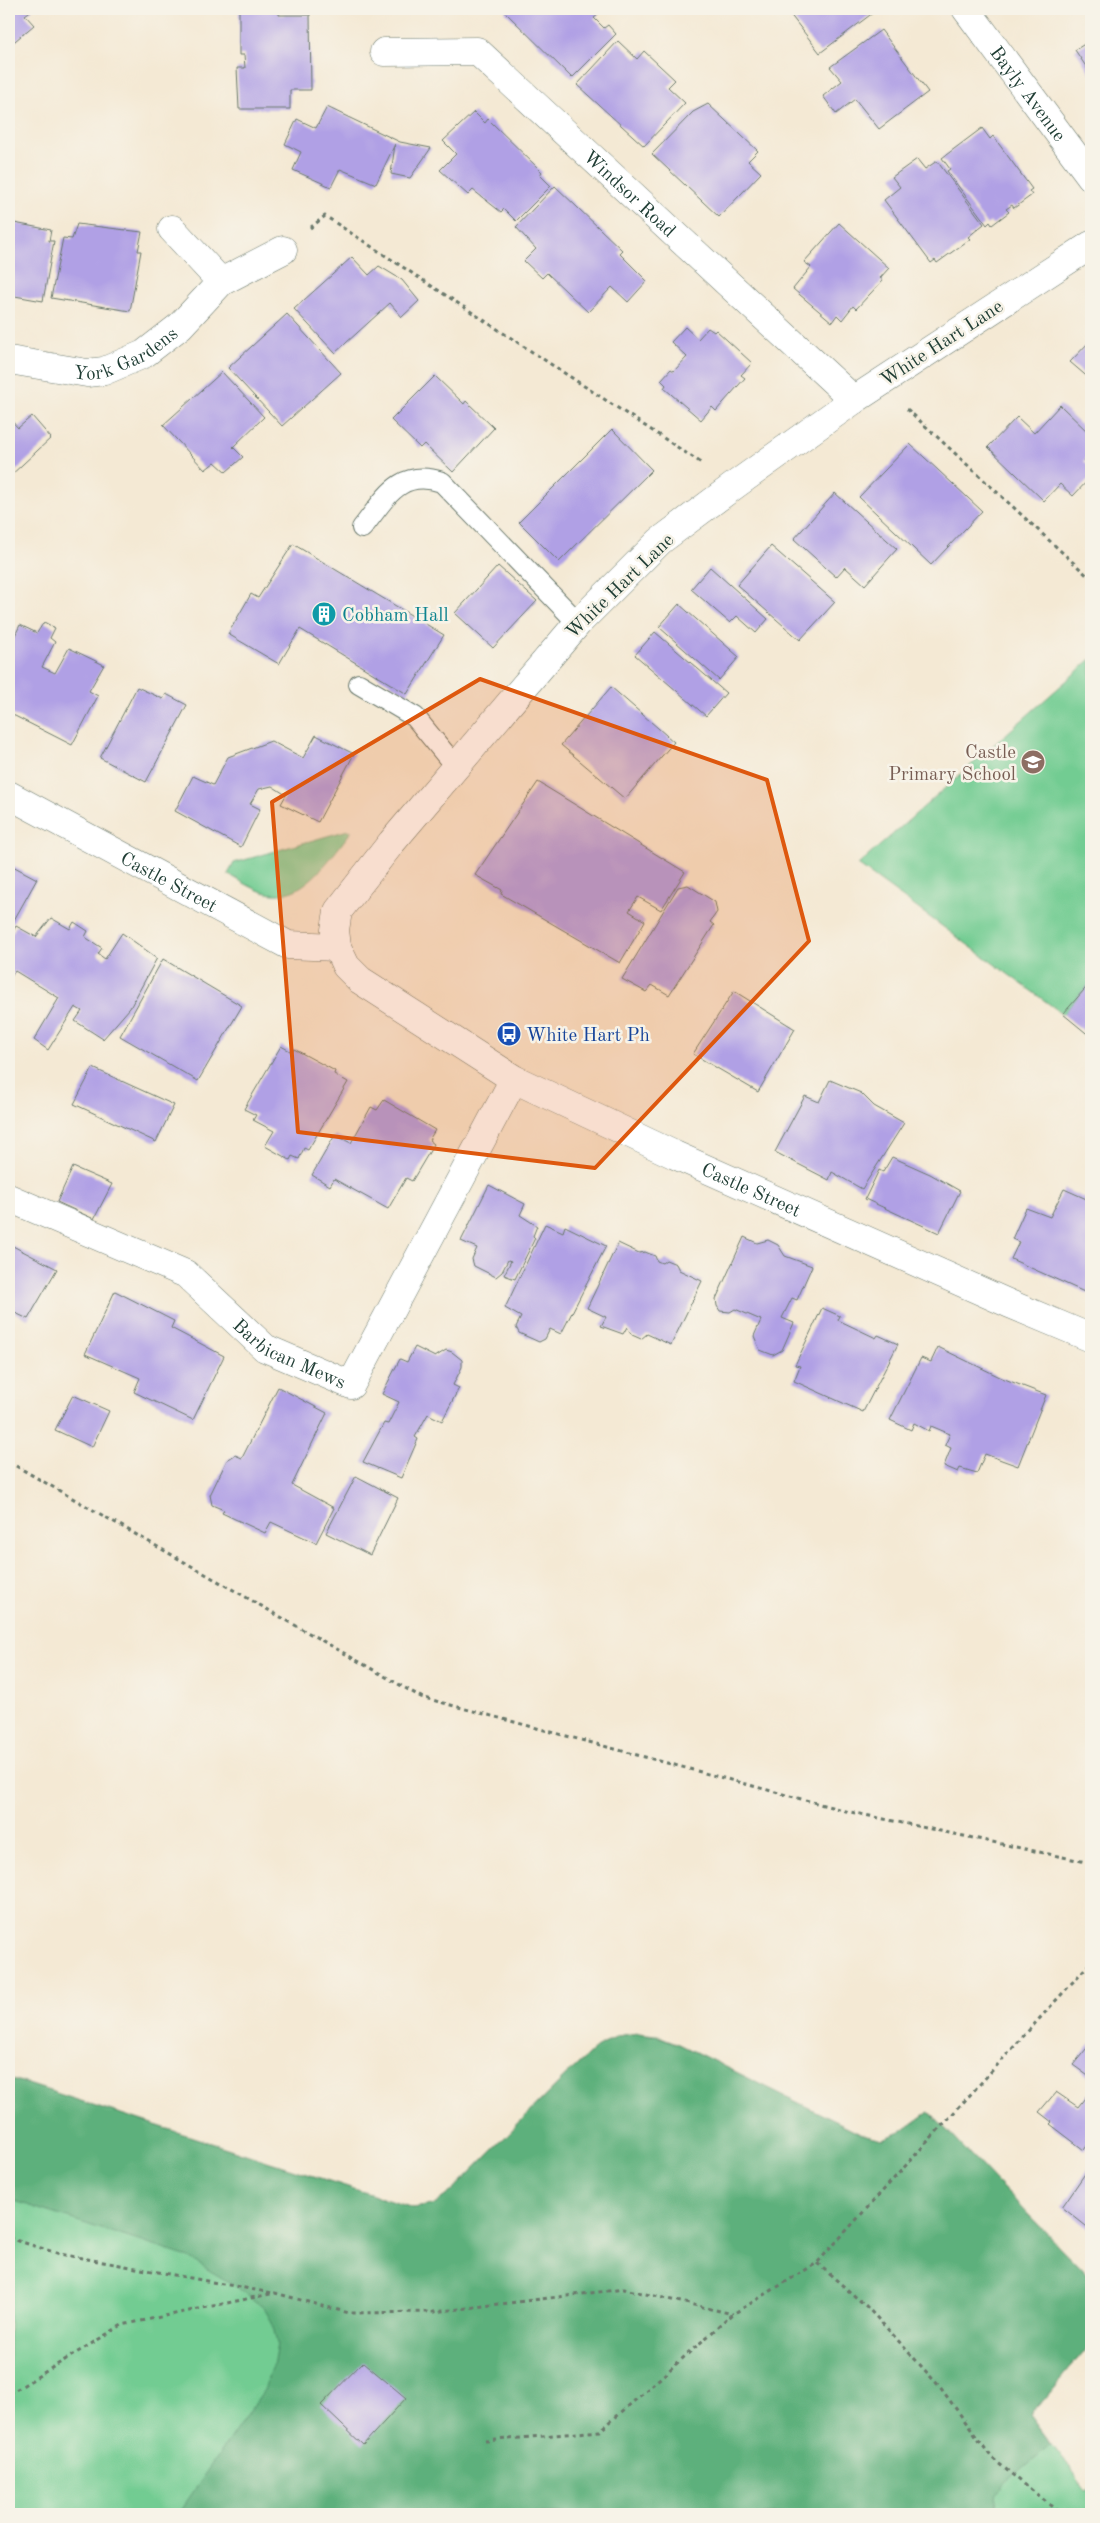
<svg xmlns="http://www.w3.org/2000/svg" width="1100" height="2523" font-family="'Old Standard TT',serif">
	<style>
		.green { fill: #72cc92; stroke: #488463 }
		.forest { fill: #5db07c; stroke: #3e7658 }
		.building { fill: #b0a0e5 }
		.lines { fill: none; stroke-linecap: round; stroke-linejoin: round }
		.lane-casing { stroke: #6a796c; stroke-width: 22 }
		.street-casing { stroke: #6a796c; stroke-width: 29 }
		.secondary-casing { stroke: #6a796c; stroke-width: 29 }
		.path { stroke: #6a796c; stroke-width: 3; stroke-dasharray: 4 4; stroke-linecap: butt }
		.lane { stroke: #fff; stroke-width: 20 }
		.street { stroke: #fff; stroke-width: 28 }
		.secondary { stroke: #fff; stroke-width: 28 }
		.marked { fill: #de580e; fill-opacity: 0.2; stroke: #de580e; stroke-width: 4; stroke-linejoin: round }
		.labels { text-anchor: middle; stroke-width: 5; stroke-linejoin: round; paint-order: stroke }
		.street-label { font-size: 19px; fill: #1f3d34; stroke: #f7f3e8 }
		.culture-label { font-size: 19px; fill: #0d838f; stroke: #f7f3e8; text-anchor: start }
		.education-label { font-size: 19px; fill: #785e54; stroke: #f7f3e8; text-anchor: end }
		.transit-label { font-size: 19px; fill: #164399; stroke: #f7f3e8; text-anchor: start }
	</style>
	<rect width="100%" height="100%" fill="#f7f3e8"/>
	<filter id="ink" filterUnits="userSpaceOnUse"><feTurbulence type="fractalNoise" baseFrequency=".02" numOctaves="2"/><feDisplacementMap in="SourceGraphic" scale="10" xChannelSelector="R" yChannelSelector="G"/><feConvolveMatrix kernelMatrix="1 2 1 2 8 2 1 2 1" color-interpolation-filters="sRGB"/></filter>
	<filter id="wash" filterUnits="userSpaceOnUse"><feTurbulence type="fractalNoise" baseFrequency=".0096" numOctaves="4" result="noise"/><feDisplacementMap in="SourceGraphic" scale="20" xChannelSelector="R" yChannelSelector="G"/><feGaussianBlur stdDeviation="1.12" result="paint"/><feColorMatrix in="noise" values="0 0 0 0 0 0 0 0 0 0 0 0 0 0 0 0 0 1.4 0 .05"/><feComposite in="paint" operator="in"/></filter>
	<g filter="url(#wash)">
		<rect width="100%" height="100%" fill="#f4e9d4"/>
		<path class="green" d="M1091,659v323l-28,32 -205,-149z
			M348,830l4,1c-19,22 -44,66 -78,63 -14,0 -33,-13 -46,-20l6,-11z
			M638,2033l18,2 23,9 183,90 21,5 18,-7 28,-20 162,167v64l-61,72 56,75 5,-2v26h-1082v-436l404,130 20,-3 18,-13 112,-114 33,-30 21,-12z"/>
		<path class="forest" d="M638,2033l18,3 23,8 183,90 21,5 18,-7 28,-20 162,167v64l-61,72 21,29 -46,38 -10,13 3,19h-820l86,-124 9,-23 4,-23 -5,-22 -8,-14 -30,-23 -49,-29 -176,-57v-121l404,130 20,-3 18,-13 112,-114 33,-30 21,-12z"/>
		<g id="blocks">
			<path class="building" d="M9,9h24l-8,6 9,10 -25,21z
				M239,9h40v6h31l1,75h-21v19h-51l-2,-41h8l-1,-13h-5z
				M508,9h88l2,6 -4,3 10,10 4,-3 8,9 -44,44 -67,-66z
				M786,9h85l3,3 -54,41z
				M881,30l47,62 -49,37 -24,-30 -19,15 -13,-18 19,-15 -12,-14z
				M1091,40v34l-16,-24z
				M618,41l19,18 7,-8 31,29 -7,7 17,16 -41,43 -67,-61z
				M708,104l50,47 -10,10 13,12 -42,44 -67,-63 41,-42z
				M327,107l73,35 31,6 -21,30 -19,-4 4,-30 -19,40 -36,-15 -9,18 -38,-17 8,-18 -16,-8 12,-25 19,9z
				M474,112l11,11 3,-4 54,53 -2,3 11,11 -35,35 -12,-12 -3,3 -28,-22 -5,5 -28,-25 16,-16 -13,-13z
				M982,128l8,11 3,-3 39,53 -3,2 3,4 -18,13 -2,-3 -6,4 3,3 -17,13 -2,-3 -3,3 -40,-54 3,-2 -8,-11z
				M917,159l8,10 12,-8 47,63 -16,13 2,2 -33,24 -2,-3 -4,3 -47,-63 16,-13 -8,-10z
				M555,186l67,64 -3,3 28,28 -19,21 -16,-15 -24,25 -41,-39 -5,5 -18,-17 12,-12 -20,-22z
				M9,222l42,8 -2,11h5l-11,60 -34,-6z
				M839,223l50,45 -9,10 3,2 -27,29 -3,-3 -11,14 -5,-5 -5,7 -39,-33 18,-22 -7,-5z
				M77,224l65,8 -4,19h3l-11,60 -79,-13 12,-60 9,1z
				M352,257l17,18 10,-9 23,14 17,21 -17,16 -12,-14 -55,50 -41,-44z
				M287,314l54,59 -59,53 -54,-58z
				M685,327l13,12 10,-11 6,4 2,-2 36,33 -11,12 4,3 -29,33 -4,-4 -11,13 -37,-32 2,-3 -5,-5 10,-11 3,2 13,-14 -16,-15z
				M1091,340v40l-21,-18z
				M222,372l42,45 -31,30 10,10 -17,15 -11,-10 -10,8 -42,-45z
				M435,376l29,28 2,-3 28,27 -41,44 -29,-28 -4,4 -29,-28z
				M1060,405l31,30v18l-7,8 7,7v9l-18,19 -13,-12 -16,17 -56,-54 29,-30 17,16z
				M32,416l19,22 -42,39v-59l9,10z
				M612,429l40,41 -93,92 -40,-40z
				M910,444l72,67 -51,54 -72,-68z
				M835,493l62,56 -32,36 -20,-18 -9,10 -42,-38z
				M293,544l151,91 -37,59 -107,-65 -21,35 -51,-30 23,-40 7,4z
				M771,546l64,56 -35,38 -63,-55z
				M498,566l39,35 -44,47 -38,-35z
				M710,567l58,52 -12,14 -19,-17 -7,7 -39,-34z
				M679,604l60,53 -20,23 -60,-53z
				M44,622l11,6 -5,10 5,4 -13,25 13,6 14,-25 35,17 -15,26 9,5 -26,49 -63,-32v-65l11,-23 17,8z
				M655,632l71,61 -20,23 -71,-61z
				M137,687l26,12 3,-5 21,11 -41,77 -46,-24z
				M611,687l63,55 -49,57 -64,-54z
				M316,735l38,19 -36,68 -37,-18 5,-9 -14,-9 -13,3 -9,15 10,5 -19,38 -66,-36 18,-35 20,9 15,-28 43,-16 32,17z
				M538,782l147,90 -24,38 -23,-13 -9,14 16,10 -25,42 -119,-69 1,-4 -27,-15z
				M9,864l28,15 -28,50z
				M688,885l27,17 2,10 -7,10 4,3 -45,70 -17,-10 -6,7 -24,-13 56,-92z
				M51,918l19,11 4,-7 14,9 -3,6 17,11 -4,6 7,5 17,-26 35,25 -27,50 -27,31 -28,-18 7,-10 -7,-4 -27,43 -14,-10 25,-42 -44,-27 -4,6 -2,-2v-37l7,-12 20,11z
				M163,959l79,47 -44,75 -78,-45z
				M1091,982v55l-28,-23z
				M734,991l61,38 -37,63 -65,-38z
				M281,1046l11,6 2,-3 41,22 -1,3 14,8 -40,68 -4,-2 -5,11 -7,-3 -2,4 -25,-14 9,-15 -21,-11 3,-5 -12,-6z
				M93,1068l81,37 -18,37 -82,-38z
				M830,1080l31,13 13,13 30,17 -42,66 -30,-17 -3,8 -54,-28 30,-56 14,6z
				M384,1100l51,30 -6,10 5,4 -22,37 -6,-3 -18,31 -54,-30 -4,7 -18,-11 23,-40 16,8 20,-36 6,3z
				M892,1157l38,17 30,17 -21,42 -74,-34 14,-29 4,2z
				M73,1167l39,17 -18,35 -37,-17z
				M489,1185l36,19 -5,11 17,11 -4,10 2,2 -20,41 -11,-4 7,-14 -3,-1 -6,12 -6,5 -22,-11 -2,-7 5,-11 -16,-7z
				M1064,1189l27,12v94l-80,-36 8,-17 -7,-3 14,-31 24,9z
				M545,1224l18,8 2,-6 41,20 -45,88 -11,-5 -5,10 -6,3 -20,-9 -3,-6 5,-10 -16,-9z
				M744,1237l13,6 11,-3 10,5 7,11 27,10 -15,34 -5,-2 -10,20 12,5 -12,27 -9,5 -13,-5 -6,-14 7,-16 -26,-11 -5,3 -10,-1 -3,-5 -1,-7z
				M618,1243l21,10 6,-1 10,4 2,5 5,2 4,-3 10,4 3,6 23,11 -31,64 -24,-11 -6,5 -9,-4 -5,-8 -4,7 -22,-8 5,-9 -19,-9z
				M9,1244l48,25 -29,50 -19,-9z
				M115,1291l59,30 -3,7 53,28 -31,64 -59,-28 6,-14 -55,-24z
				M822,1308l18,8 -2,4 38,18 2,-3 20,9 -35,68 -69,-31 6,-15 -5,-1z
				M415,1347l20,10 11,-7 6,2 10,8v7l-9,18 6,3 -17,33 -14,-7 -13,23 3,2 -17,39 -38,-16 21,-39 4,1 11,-22 -17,-8 18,-35 7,3z
				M938,1347l64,31 44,17 -28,71 -33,-12 -8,19 -17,-5 -2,4 -14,-6 7,-18 -6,-3 5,-11 -19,-8 -2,5 -15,-8 -3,7 -21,-10 31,-62 10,4z
				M278,1387l49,26 -35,72 42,23 -18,35 -45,-21 -6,11 -43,-20 2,-3 -12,-5 -2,-10 17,-35 8,-5 7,3z
				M73,1395l36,16 -17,36 -37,-17z
				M356,1476l42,22 -28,57 -44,-22z
				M1091,2043v35l-18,-13z
				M1091,2090v50l-7,10 -34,-26 2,-2 -13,-10 17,-20 22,15z
				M1091,2165v65l-29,-23z
				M363,2362l43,36 -43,47 -42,-40z"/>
		</g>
	</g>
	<g filter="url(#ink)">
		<use href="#blocks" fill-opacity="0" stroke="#6a796c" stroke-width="1"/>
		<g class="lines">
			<defs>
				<path id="lane" d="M362,528c24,-30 37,-60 80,-46l136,141
					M359,684l56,33 40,49"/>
				<g id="street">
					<path id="s1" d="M966,9l125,168"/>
					<path id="s2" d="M384,52l93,-1 377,349"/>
					<path d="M172,229l49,53"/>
					<path id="s3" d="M9,360l78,13 17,-2 40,-17 36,-28 41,-44 62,-32"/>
					<path id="s4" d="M9,795l279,150 49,2"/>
					<path id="s5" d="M9,1198l177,76 79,74 86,37 163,-306"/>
				</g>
				<g id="secondary">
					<path id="s6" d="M1091,245l-237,155 -119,85 -75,56 -82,82 -186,219 -54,69 -3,19 2,17 9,19 14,14 154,99 161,76 335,149 81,34"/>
				</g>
			</defs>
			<use href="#lane" class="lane-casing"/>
			<use href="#street" class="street-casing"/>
			<use href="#secondary" class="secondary-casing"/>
			<path class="path" d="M310,228l15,-12 378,248
				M907,409l184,170
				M9,1462l412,235 425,114 245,52
				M9,2238l51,16 212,39
				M817,2263l49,43 28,30 46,51 52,71 69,56
				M9,2394l113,-69 153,-32 74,20 85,-1 190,-23 109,25
				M485,2441l115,-10 133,-117 84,-51 274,-301"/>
			<use href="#lane" class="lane"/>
			<use href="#street" class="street"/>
			<use href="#secondary" class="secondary"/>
		</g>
	</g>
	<path class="marked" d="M480,679l287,101 42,161 -214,227 -297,-36 -26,-330z"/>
	<defs>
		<symbol id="building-disc" viewBox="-11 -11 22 22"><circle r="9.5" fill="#0f9aa8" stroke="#f7f3e8"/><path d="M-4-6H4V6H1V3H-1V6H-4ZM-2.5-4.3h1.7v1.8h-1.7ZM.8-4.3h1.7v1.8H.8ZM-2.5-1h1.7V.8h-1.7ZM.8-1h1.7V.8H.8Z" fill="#fff"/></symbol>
		<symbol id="school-disc" viewBox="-11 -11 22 22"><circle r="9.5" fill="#8d6e63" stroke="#f7f3e8"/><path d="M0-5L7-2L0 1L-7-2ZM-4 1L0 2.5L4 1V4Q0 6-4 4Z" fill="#fff"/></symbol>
		<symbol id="bus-disc" viewBox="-11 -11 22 22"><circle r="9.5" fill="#1a4fb4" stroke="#f7f3e8"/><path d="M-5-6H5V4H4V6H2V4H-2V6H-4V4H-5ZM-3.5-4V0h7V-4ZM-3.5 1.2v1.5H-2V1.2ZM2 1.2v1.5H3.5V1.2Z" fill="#fff"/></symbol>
	</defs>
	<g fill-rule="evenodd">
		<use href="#building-disc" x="310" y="600" width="28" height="28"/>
		<use href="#school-disc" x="1019" y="748" width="28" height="28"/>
		<use href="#bus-disc" x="495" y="1020" width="28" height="28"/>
	</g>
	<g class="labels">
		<g class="street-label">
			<text dy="7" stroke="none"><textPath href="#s1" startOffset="105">Bayly Avenue</textPath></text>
			<text dy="7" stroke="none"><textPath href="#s2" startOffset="302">Windsor Road</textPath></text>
			<text transform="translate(941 342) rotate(-33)" y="7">White Hart Lane</text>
			<text dy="7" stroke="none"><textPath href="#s3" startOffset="122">York Gardens</textPath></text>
			<text transform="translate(619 585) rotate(-44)" y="7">White Hart Lane</text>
			<text dy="7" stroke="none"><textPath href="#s4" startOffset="182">Castle Street</textPath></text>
			<text dy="7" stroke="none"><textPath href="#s6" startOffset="1536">Castle Street</textPath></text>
			<text dy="7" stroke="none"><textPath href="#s5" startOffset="325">Barbican Mews</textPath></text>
		</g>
		<g class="culture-label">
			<text x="342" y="621">Cobham Hall</text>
		</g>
		<g class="education-label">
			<text x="1016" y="758">Castle<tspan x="1016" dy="22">Primary School</tspan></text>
		</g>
		<g class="transit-label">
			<text x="526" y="1041">White Hart Ph</text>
		</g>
	</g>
	<rect width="1100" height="2523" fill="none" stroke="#f7f3e8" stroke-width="30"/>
</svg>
